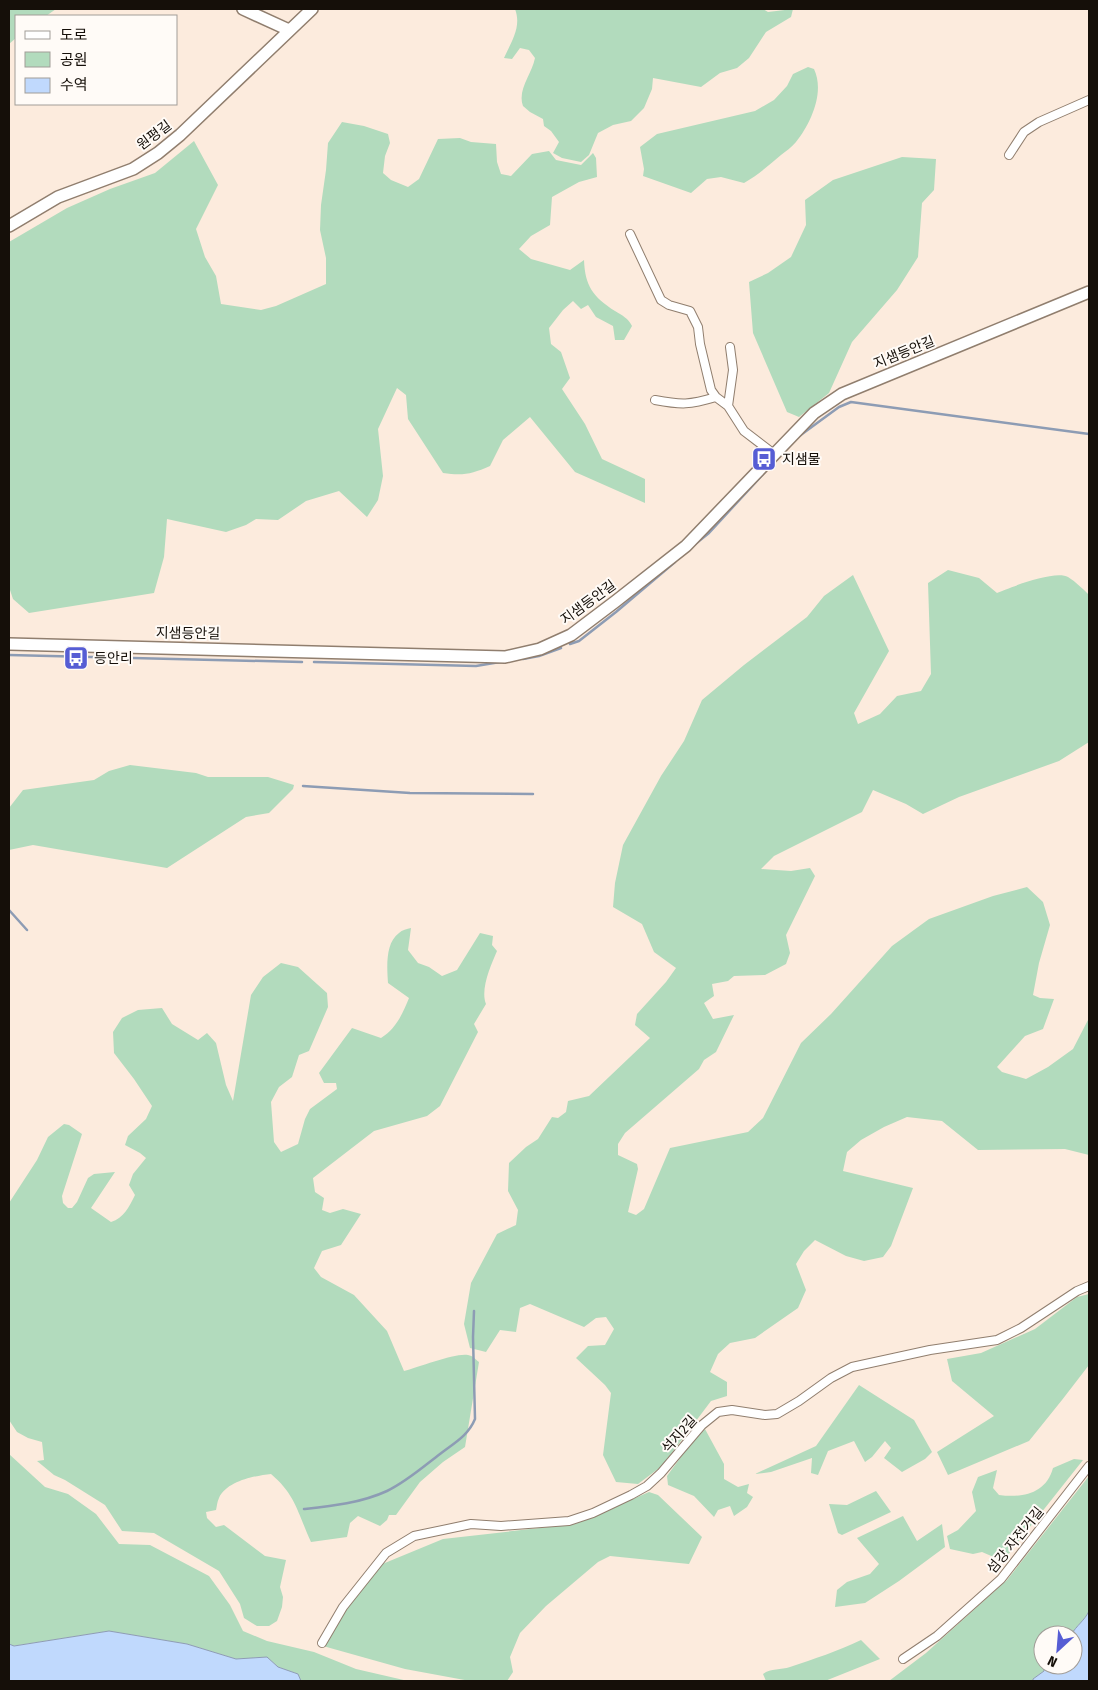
<svg xmlns="http://www.w3.org/2000/svg" width="1098" height="1690" font-family="'Fira Sans Condensed','Noto Sans KR',sans-serif">
	<style>
		.green { fill: #b2dbbd }
		.water { fill: #c0d9fd; stroke: #8d9cb4 }
		.lines { fill: none; stroke-linecap: round; stroke-linejoin: round }
		.stream { stroke: #8d9cb4; stroke-width: 2.5 }
		.street-casing { stroke: #907e6e; stroke-width: 10 }
		.secondary-casing { stroke: #907e6e; stroke-width: 14 }
		.street { stroke: #fff; stroke-width: 8 }
		.secondary { stroke: #fff; stroke-width: 11 }
		.labels { text-anchor: middle; stroke-width: 4; stroke-linejoin: round; paint-order: stroke }
		.street-label { font-size: 14px; fill: #150f09; stroke: #fffbf7 }
		.poi-label { font-size: 14px; fill: #150f09; stroke: #fffbf7; text-anchor: start }
	</style>
	<rect width="100%" height="100%" fill="#fcebdd"/>
	<path class="green" d="M9,9h47l-10,7h-30v22l-7,6z
		M515,9h248l5,3 25,-3 -2,8 -25,15 -17,26 -12,10 -17,5 -19,14 -48,-9 -1,11 -8,19 -13,13 -18,4 -15,8 -9,22 -8,7 -19,-4 -9,-5 6,-11 -8,-11 -7,-5 -1,-7 -13,-7 -7,-6c-6,-16 9,-32 12,-48l-6,-8 -9,-2 -8,11 -8,-1c7,-16 18,-31 11,-49z
		M808,67l6,2c11,23 -3,54 -18,73 -4,5 -10,9 -15,13 -12,10 -23,20 -37,28l-23,-6 -14,2 -16,14 -48,-17 1,-7 -4,-22 17,-13 98,-23 19,-11 13,-14 6,-12z
		M342,122l22,4 24,8 2,9 -5,13 -2,17 8,7 17,7 11,-8 19,-40 22,-1 11,4 25,2 1,18 4,12 10,2 21,-22 17,-3 7,9 25,5 12,-12 3,5 1,19 -18,5 -27,15 -2,28 -19,11 -12,13 12,10 39,11 14,-10c1,26 9,37 31,51 8,5 13,7 17,15l-8,14h-9l-2,-14 -17,-9 -8,-12 -7,4 -8,-8 -10,9 -14,18 2,16 10,8 9,26 -8,11 23,35 17,35 43,20v24l-70,-31 -45,-55 -27,23 -13,26c-18,8 -27,10 -47,7l-35,-54 -2,-24 -9,-7 -19,41 5,47 -5,24 -11,17 -28,-26 -33,10 -28,19 -22,-1 -10,6 -20,7 -59,-13 -3,38 -10,36 -125,20 -16,-14 -4,-12v-345l58,-34 43,-19 45,-16 39,-32 24,44 -22,44 9,28 11,19 5,28 40,6 15,-4 50,-22v-26l-6,-28 1,-25 5,-35 2,-27z
		M902,157l34,2 -2,31 -12,13 -4,54 -21,33 -45,52 -23,51 -30,24 -12,-5 -34,-79 -4,-51 19,-9 23,-16 15,-32 -1,-25 28,-20z
		M948,570l31,8 18,15c14,-6 58,-23 71,-16 8,5 15,12 21,18v147l-30,19 -100,36 -36,17 -17,-10 -33,-14 -11,22 -88,44 -13,13 30,2 19,-3 5,8 -29,59 4,18 -4,11 -21,11 -31,1 -6,5 -16,3 2,12 -10,7 9,16 21,-4 -18,37 -12,8 -5,9 -74,64 -7,11v11l19,9 1,5 -10,43 8,3 8,-6 26,-61 78,-16 15,-14 38,-75 30,-29 61,-68 37,-27 64,-23 34,-9 16,15 7,23 -11,38 -6,32 7,3 14,1 -11,30 -18,7 -28,31 5,5 24,7 22,-12 25,-18 16,-31v137l-24,-6 -87,1 -36,-29 -35,-4 -23,10 -23,13 -14,12 -4,19 70,17 -22,58 -8,11 -19,4 -18,-5 -31,-16 -11,11 -8,13 10,26 -8,18 -43,30 -25,5 -12,11 -8,18 17,10v14l-16,5 -49,65 -24,18 -22,-2 -13,-27 8,-62 -6,-8 -29,-27 12,-12 17,-1 9,-16 -8,-12 -10,1 -12,9 -54,-23 -10,4 -4,24 -16,-2 -14,22 -16,-4 -6,-24 7,-41 26,-49 19,-9 2,-15 -10,-19 1,-28 17,-16 12,-8 14,-22 6,1 8,-6 2,-11 21,-5 61,-58 -15,-13 2,-11 29,-32 10,-14 -22,-16 -12,-28 -29,-17 2,-24 8,-38 38,-69 23,-35 18,-41 42,-35 63,-48 17,-21 29,-21 36,76 -35,62 4,11 22,-10 17,-18 24,-5 10,-17 -3,-91z
		M130,765l66,8 12,4h60l26,8 -1,4 -24,24 -23,4 -79,51 -134,-23 -24,5v-42l14,-18 71,-10 15,-9z
		M411,928l-3,22 10,13 11,4 13,9 15,-6 23,-37 13,3 -1,9 5,6c-6,14 -17,38 -11,53l-12,20 4,8 -38,74 -13,10 -53,15 -61,47 2,14 9,6 -2,12 8,3 13,-4 18,5 -20,31 -19,6 -8,17 7,9 33,18 33,36 17,40c16,-4 50,-18 64,-16 5,1 7,4 11,7l-14,85 -22,15 -23,20 -24,33h-7l-2,5 -7,6 -22,-10 -8,7 -3,14 -36,5c-13,-28 -15,-47 -40,-68 -17,2 -44,7 -52,24 -2,4 -2,8 -3,12l-10,2 1,6 9,9 8,-2 41,31 21,4 -6,27 3,10 -1,10 -5,14 -8,5h-12l-13,-8 -4,-14 -21,-33 -65,-38 -32,-2 -17,-26 -40,-25 -11,-5 -17,-14 7,-1 -2,-18 -14,-4 -11,-6 -8,-12v-217l28,-43 11,-23 16,-13 5,1 13,9 -20,62 1,7 5,5h4l5,-6 11,-24 6,-4 21,-2 -24,36 20,14c13,-4 18,-15 24,-27l-6,-10 4,-11 13,-16 -6,-5 -15,-8 3,-9 18,-17 6,-13 -18,-27 -20,-26 -1,-21 9,-14 16,-8 24,-2 10,16 26,16 9,-7 9,10 10,42 7,16 18,-106 12,-18 18,-14 17,4 29,26 1,14 -19,44 -10,4 -7,22 -13,10 -8,15 3,40 7,10 17,-8 7,-25 5,-10 27,-20 -1,-6h-12l-5,-10 33,-45 29,10c15,-9 22,-25 28,-40l-21,-15c-1,-15 -3,-40 11,-50 3,-3 8,-4 12,-5z
		M1089,1294v71l-27,35 -33,41 -81,34 -11,-23 57,-36 -42,-35 -5,-22 34,-6 54,-24 42,-32z
		M859,1385l55,35 18,32 -7,7 -23,13 -18,-14 7,-10 -6,-7 -13,16 -7,5 -11,-21 -26,10 -10,24 -7,-2 1,-15 -41,14 -16,2 61,-28z
		M705,1429l19,35v15l14,8 11,-3 -2,9 6,4 -6,10 -13,9 -4,-10 -12,4 -4,7 -20,-21 -26,-11 -1,-9 19,-26z
		M9,1454l36,33 23,7 28,20 23,30 31,1 59,31 21,29 13,26 24,10 47,11 42,17 52,12h-107l-3,-7 -20,-7 -11,-10 -31,2 -49,-15 -78,-13 -96,15 -4,-2z
		M1074,1459l9,1 -80,101 -21,-9 -9,2 -23,-5 -3,-13 11,-6 18,-19 -4,-19 6,-15 19,-7 -4,18 6,7c23,3 47,-1 54,-27z
		M1089,1476v135c-4,9 -13,15 -18,24h-28l1,36 -11,8v2h-144l37,-28 81,-73z
		M876,1491l15,21 -49,23 -4,-2 -9,-29 18,1z
		M649,1492l9,3 44,42 -13,27 -79,-8 -12,6 -52,44 -26,27 -10,24 3,15 -6,9h-37l-65,-12 -82,-23 18,-31 39,-50 63,-26 132,-15z
		M903,1516l14,25 25,-17 3,23 -46,34 -34,22 -30,4 2,-17 10,-8 23,-8 9,-10 -22,-26z
		M861,1640l19,19 -55,22h-59l-3,-7c8,-6 18,-4 27,-7 24,-8 48,-16 71,-27z"/>
	<path class="water" d="M1089,1611v70h-56v-2l11,-8v-6h29v-30h-2c5,-9 14,-15 18,-24z
		M109,1631l78,13 49,15 31,-2 11,10 20,7 3,7h-292v-37l5,2z"/>
	<g class="lines">
		<path class="stream" d="M798,437l41,-30 12,-5 238,32
			M694,545l15,-12 56,-61
			M570,644l9,-3 37,-29 59,-50
			M9,655l293,7
			M523,659l16,-3 22,-8
			M314,662l162,4 24,-4
			M303,786l107,7 123,1
			M9,910l18,20
			M304,1509c28,-3 57,-6 83,-18 19,-9 36,-24 53,-37 14,-11 28,-18 35,-35l-2,-82 1,-26"/>
		<defs>
			<path id="street" d="M1009,155l15,-23 15,-10 50,-22
				M630,234l31,66 8,5 21,6 8,16 2,17 11,46 5,7 12,9 16,25 30,23
				M655,400c27,5 34,5 61,-3
				M728,406l5,-36 -3,-23
				M322,1643l21,-36 43,-54 28,-17 57,-12 30,2 68,-5 24,-8 38,-18 16,-9 14,-13 41,-48 16,-13 14,-2 33,5 12,-1 22,-13 32,-23 21,-11 78,-17 67,-10 24,-12 56,-37 12,-5
				M903,1659l34,-23 64,-57 88,-113"/>
			<path id="secondary" d="M243,9l46,21
				M9,226l49,-29 75,-28 25,-16 22,-18 132,-126
				M9,644l496,13 35,-8 31,-14 45,-34 70,-55 128,-133 28,-19 247,-102"/>
		</defs>
		<use href="#street" class="street-casing"/>
		<use href="#secondary" class="secondary-casing"/>
		<use href="#street" class="street"/>
		<use href="#secondary" class="secondary"/>
	</g>
	<defs>
		<symbol id="bus-square" viewBox="-11 -11 22 22"><rect x="-9" y="-9" width="18" height="18" rx="4" fill="#565dd4" stroke="#fffbf7"/><path d="M-5-6H5V4H4V6H2V4H-2V6H-4V4H-5ZM-3.5-4V0h7V-4ZM-3.5 1.2v1.5H-2V1.2ZM2 1.2v1.5H3.5V1.2Z" fill="#fff"/></symbol>
	</defs>
	<g fill-rule="evenodd">
		<use href="#bus-square" x="750" y="445" width="28" height="28"/>
		<use href="#bus-square" x="62" y="644" width="28" height="28"/>
	</g>
	<g class="labels">
		<g class="street-label">
			<text transform="translate(154 135) rotate(-37)" y="5">원평길</text>
			<text transform="translate(904 352) rotate(-22)" y="5">지샘등안길</text>
			<text transform="translate(588 602) rotate(-36)" y="5">지샘등안길</text>
			<text transform="translate(188 633) rotate(1)" y="5">지샘등안길</text>
			<text transform="translate(679 1434) rotate(-48)" y="5">석지2길</text>
			<text transform="translate(1015 1540) rotate(-51)" y="5">섬강 자전거길</text>
		</g>
		<g class="poi-label">
			<text x="782" y="464">지샘물</text>
			<text x="94" y="663">등안리</text>
		</g>
	</g>
	<rect width="1098" height="1690" fill="none" stroke="#150f09" stroke-width="20"/>
	<rect x="15" y="15" width="162" height="90" fill="#fffbf7" stroke="#a19d98"/>
	<rect x="25" y="31" width="25" height="8" fill="#ffffff" stroke="#a19d98"/>
	<text x="60" y="40" font-size="15" fill="#150f09">도로</text>
	<rect x="25" y="52" width="25" height="15" fill="#b2dbbd" stroke="#a19d98"/>
	<text x="60" y="65" font-size="15" fill="#150f09">공원</text>
	<rect x="25" y="78" width="25" height="15" fill="#c0d9fd" stroke="#a19d98"/>
	<text x="60" y="90" font-size="15" fill="#150f09">수역</text>
	<g transform="translate(1058 1650) rotate(206)"><circle r="24" fill="#fffbf7" stroke="#a19d98"/>
	<path d="M0-4L9 19L0 12L-9 19Z" fill="#565dd4"/>
	<text y="-8" font-size="14" font-weight="bold" text-anchor="middle" fill="#150f09">N</text>
	</g>
</svg>
